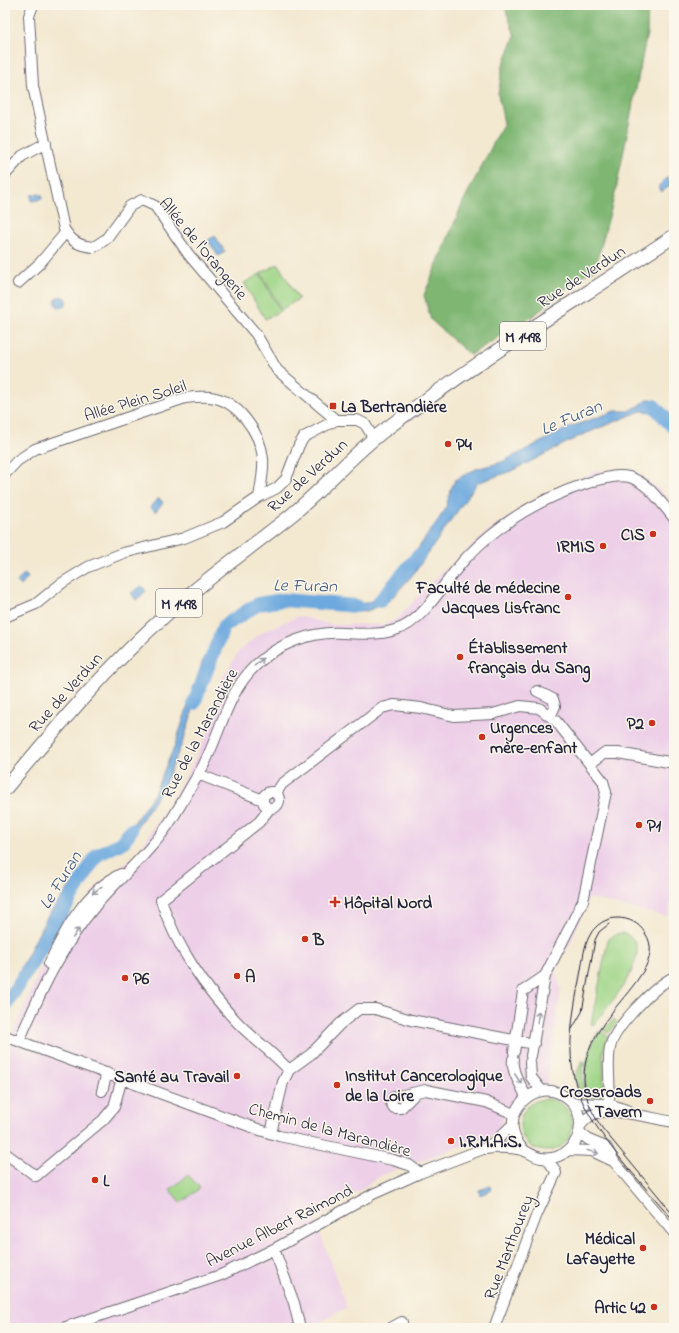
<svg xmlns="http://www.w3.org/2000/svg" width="679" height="1333" font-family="'Indie Flower',sans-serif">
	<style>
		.built { fill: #edd0e8 }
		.green { fill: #9dd485; stroke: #607b60 }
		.forest { fill: #7eb672; stroke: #506c56 }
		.water { fill: #6da9de; stroke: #48668c }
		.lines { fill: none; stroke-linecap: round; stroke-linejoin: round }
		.river { stroke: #6da9de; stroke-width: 14 }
		.minor-casing { stroke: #6b676f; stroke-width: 12 }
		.major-casing { stroke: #6b676f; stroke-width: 15 }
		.minor { stroke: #fff; stroke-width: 10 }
		.major { stroke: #fff; stroke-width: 13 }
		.tram { stroke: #22223b; stroke-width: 1 }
		.oneway { stroke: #9c9ca7 }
		.poi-dot { fill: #c8321e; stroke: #fbf7ec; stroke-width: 1.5 }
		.labels { text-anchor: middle; stroke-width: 3; stroke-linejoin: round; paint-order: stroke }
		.shield { fill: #fbf7ec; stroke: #636270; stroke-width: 1 }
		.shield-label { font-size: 16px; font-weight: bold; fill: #22223b }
		.street-label { font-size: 17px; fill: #22223b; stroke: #fbf7ec }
		.poi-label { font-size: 17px; font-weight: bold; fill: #22223b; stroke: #fbf7ec; text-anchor: start }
		.water-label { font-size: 18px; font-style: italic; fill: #40587c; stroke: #fbf7ec }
	</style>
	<rect width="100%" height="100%" fill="#fbf7ec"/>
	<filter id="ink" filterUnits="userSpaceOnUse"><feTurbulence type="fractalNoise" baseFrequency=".025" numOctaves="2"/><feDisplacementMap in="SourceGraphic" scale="8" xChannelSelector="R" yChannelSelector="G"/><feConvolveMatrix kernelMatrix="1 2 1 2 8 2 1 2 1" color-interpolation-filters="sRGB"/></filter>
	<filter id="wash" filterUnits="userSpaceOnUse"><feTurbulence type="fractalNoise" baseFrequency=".012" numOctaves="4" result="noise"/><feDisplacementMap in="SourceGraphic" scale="16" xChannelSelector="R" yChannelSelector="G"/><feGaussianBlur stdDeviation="0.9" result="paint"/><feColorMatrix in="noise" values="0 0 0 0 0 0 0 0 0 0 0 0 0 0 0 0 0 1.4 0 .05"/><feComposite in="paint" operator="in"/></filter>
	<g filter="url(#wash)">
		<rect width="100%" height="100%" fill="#f3e8d0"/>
		<path class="built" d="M634,470l29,23 11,14v381l-6,29 -79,-19 -19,46 -15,26 6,19 -14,95 -17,3 -19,14 -13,30 -10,7 -11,2 -95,35 -67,45 32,87 -36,21h-306v-282l8,-13 25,-59 22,-40 40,-51 36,-27 52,-83 24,-49 10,-45 17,-28 25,-20 35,-15 33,9 54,-1 12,-6 46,-49h4l10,-12 35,-29 42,-29 62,-28z"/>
		<path class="green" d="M278,264l21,35 -18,11 -20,-37z
			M260,274l20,37 -15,8 -21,-36z
			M622,933c42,12 -16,76 -29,92l-2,-1 17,-84 8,-6z
			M614,1019l3,3 -8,11 -6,-3z
			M599,1031l9,5 -5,14 1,44 -4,3 -12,1c-6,-24 -2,-46 11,-67z
			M582,1060l2,1 -2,13 3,24 -3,-1 -7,-19z
			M520 1125a26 26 0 1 1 52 0a26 26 0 1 1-52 0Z
			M188,1175l12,13 -19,15 -11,-13z"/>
		<path class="forest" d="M504,5h144l-1,28 -31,157 -21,79 -18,10 -41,35 -66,41 -39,-35 -7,-25 39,-93 41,-79 -6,-29 5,-29 12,-29z"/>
		<path class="water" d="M667,177l5,7 -10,8 -4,-5z
			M39,194l3,1v4l-10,2 -1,-6z
			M215,236l10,16 -7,4 -10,-16z
			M55.5 302a5.5 5.5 0 1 1 11 0a5.5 5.5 0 1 1-11 0Z
			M648,399c10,-1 20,13 26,19v9l-19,-15 -14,-1 -61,25 -66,34 -37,13 -62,89 -24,27 -12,7 -12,5 -11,-1 -27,-9h-36l-47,10 -9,6 -6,6 -14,20 -12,28 -20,65 -21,50 -39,59 -27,13 -43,58 -50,97v-14l42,-82 45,-60 7,-5 19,-7 36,-51 21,-49 27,-82 20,-40 9,-9 13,-8 15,-6h16l14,-4 38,1 27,8 12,-2 12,-5 26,-24 13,-24 28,-40 6,-21 4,-9 21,-11 26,-7 68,-35 45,-16h13l11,-5z
			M159,498l4,5 -8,9 -5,-5z
			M24,574l4,3 -7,9 -4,-4z
			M142,586l4,5 -10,9 -5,-7z
			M491,1186l1,4 -12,5 -1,-5z"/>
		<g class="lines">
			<path class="river" d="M654,406l20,22
				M380,601l38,-45
				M194,703l30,-77 34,-22 25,-4 73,6
				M5,1007l92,-152 26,-13 8,-12"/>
		</g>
	</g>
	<g filter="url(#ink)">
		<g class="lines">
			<defs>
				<path id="minor" d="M33,5l-4,11 4,70 31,143c8,13 15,17 30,18l12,-8 24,-33 12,-6 13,6 34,49 67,79 21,36 59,50
					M5,175l17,-19 24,-13
					M18,283l22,-20 26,-31
					M5,474l12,-13 18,-12 150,-51c8,-1 17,-2 25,-1 28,3 51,37 53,62 1,12 -2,26 -4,38
					M5,617l31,-13 26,-21 26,-16 35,-14 61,-15 39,-16 36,-25 18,-9 9,-9 13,-34 5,-8 32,-17h21l8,4 9,15
					M537,691l16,8 2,7 -4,9
					M590,764l14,-11h14l56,10
					M198,774l65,26
					M263 800a8 8 0 1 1 16 0a8 8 0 1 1-16 0Z
					M276,793l6,-9 100,-76 12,-3 27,3 33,8 39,-2 27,-8 19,2 17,13 47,60 3,11 -23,109 -38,75
					M270,808l-11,14 -98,78c14,45 45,90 78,124 16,16 34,29 50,46
					M49,964c16,-34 36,-73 72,-90
					M5,1036l255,94 19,6 114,24 16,5 11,8
					M19,1041c21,-48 43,-96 77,-136 25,-29 55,-53 76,-86 10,-16 19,-33 29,-49 19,-34 25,-77 55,-105 22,-21 55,-34 87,-32 21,1 40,3 60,-6 26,-13 44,-50 64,-70 33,-35 75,-59 121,-74 12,-4 28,-9 41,-6 20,6 32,26 45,41
					M514,1052l9,-61 22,-15 -14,80
					M513,1059c-2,15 9,25 13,39
					M530,1062l1,15 11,14
					M102,1091l5,-18
					M417,1092l-16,16h-7l-3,-5 3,-6 32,-7 60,12 28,12
					M572,1103l37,1 20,7
					M607,1112c6,-21 -1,-42 3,-64 3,-20 46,-63 64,-71
					M580,1126c5,-6 9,-11 17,-13 17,-5 58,6 77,9
					M579,1132l10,8 17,7 9,16 59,70
					M271,1133l12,-51 6,-12 22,-16 29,-30 19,-15h16l36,11 123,24
					M485,1149c13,-2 24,-2 37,1 7,2 12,7 19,8 21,3 39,-13 39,-34 0,-9 -4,-18 -11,-24 -32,-30 -78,18 -45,50
					M568,1150l24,1 21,10
					M5,1153l31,23 67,-56 11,-13 8,-29
					M274,1249l20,54 6,25
					M63,1328l158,-53 53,-26 99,-55 47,-21 63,-24 13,-8 16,-16
					M391,1328l11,-6
					M494,1328l43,-114 19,-41 -1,-3 -8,-11"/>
				<path id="major" d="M5,789c52,-62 103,-123 164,-177 38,-34 80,-63 120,-95 34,-27 62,-62 97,-88 92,-69 192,-129 288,-193"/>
			</defs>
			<use href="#minor" class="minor-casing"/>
			<use href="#major" class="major-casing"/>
			<use href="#minor" class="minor"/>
			<use href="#major" class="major"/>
			<path class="tram" d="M572,1029l10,-17 13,-72 4,-8 10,-8
				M674,1215l-72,-87c-67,-96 77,-145 43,-195 -6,-10 -16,-15 -28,-15 -11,0 -22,7 -27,17 -6,10 -7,24 -9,35 -7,38 -16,77 -5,115 15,48 66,97 98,136"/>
		</g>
		<defs><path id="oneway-shaft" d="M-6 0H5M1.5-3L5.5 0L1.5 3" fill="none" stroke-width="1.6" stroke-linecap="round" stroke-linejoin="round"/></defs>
		<g class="oneway">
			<use href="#oneway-shaft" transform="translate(259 662) rotate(-41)"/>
			<use href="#oneway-shaft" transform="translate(97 890) rotate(143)"/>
			<use href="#oneway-shaft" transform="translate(76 933) rotate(-57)"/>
			<use href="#oneway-shaft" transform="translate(538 1017) rotate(-81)"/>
			<use href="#oneway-shaft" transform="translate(518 1079) rotate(57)"/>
			<use href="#oneway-shaft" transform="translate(593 1152) rotate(15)"/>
		</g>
	</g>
	<g class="poi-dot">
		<rect x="329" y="402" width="8" height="8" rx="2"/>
		<circle cx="448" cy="444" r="4"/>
		<circle cx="653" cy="534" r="4"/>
		<circle cx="603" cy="546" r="4"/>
		<circle cx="568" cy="597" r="4"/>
		<circle cx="460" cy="657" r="4"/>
		<circle cx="652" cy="723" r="4"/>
		<circle cx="482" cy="737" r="4"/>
		<circle cx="639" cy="825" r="4"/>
		<path d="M333 896h4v4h4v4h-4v4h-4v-4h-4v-4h4z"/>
		<circle cx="305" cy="939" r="4"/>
		<circle cx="237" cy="976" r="4"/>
		<circle cx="125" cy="978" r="4"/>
		<circle cx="237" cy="1076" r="4"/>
		<circle cx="337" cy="1085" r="4"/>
		<circle cx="650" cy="1101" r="4"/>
		<circle cx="451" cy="1141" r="4"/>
		<circle cx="95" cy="1180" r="4"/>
		<circle cx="643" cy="1248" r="4"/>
		<circle cx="654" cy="1307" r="4"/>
	</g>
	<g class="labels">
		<g class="shield">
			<rect x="500" y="322" width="46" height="28" rx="3"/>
			<rect x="156" y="589" width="46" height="28" rx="3"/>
		</g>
		<g class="shield-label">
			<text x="523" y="342">M 1498</text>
			<text x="179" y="609">M 1498</text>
		</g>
		<g class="street-label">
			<text transform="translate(204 248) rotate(50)" y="6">Allée de l'Orangerie</text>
			<text transform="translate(581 276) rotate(-33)" y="6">Rue de Verdun</text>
			<text transform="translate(135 400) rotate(-17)" y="6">Allée Plein Soleil</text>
			<text transform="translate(307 475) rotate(-42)" y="6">Rue de Verdun</text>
			<text transform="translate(65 692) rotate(-48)" y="6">Rue de Verdun</text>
			<text transform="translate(199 733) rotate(-62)" y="6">Rue de la Marandière</text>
			<text transform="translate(330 1129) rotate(15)" y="6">Chemin de la Marandière</text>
			<text transform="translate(279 1225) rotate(-27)" y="6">Avenue Albert Raimond</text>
			<text transform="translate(508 1247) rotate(-69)" y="6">Rue Marthourey</text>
		</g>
		<g class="poi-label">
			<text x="341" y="412">La Bertrandière</text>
			<text x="456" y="450">P4</text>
			<text x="645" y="540" text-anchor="end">CIS</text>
			<text x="595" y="552" text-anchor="end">IRMIS</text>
			<text x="560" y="593" text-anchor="end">Faculté de médecine<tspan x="560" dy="20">Jacques Lisfranc</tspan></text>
			<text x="468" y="653">Établissement<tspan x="468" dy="20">français du Sang</tspan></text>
			<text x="644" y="729" text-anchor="end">P2</text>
			<text x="490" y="733">Urgences<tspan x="490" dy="20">mère-enfant</tspan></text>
			<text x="647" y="831">P1</text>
			<text x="344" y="908">Hôpital Nord</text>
			<text x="313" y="945">B</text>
			<text x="245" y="982">A</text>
			<text x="133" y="984">P6</text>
			<text x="345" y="1081">Institut Cancerologique<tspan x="345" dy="20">de la Loire</tspan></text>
			<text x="229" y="1082" text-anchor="end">Santé au Travail</text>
			<text x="642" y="1097" text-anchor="end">Crossroads<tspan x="642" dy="20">Tavern</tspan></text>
			<text x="459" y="1147">I.R.M.A.S.</text>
			<text x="103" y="1186">L</text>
			<text x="635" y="1244" text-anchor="end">Médical<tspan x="635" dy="20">Lafayette</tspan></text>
			<text x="646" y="1313" text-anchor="end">Artic 42</text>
		</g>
		<g class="water-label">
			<text transform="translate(571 417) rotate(-23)" y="6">Le Furan</text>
			<text transform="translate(305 585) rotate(1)" y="6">Le Furan</text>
			<text transform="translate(60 880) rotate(-58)" y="6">Le Furan</text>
		</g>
	</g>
	<rect width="679" height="1333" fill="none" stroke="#fbf7ec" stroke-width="20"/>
</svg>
